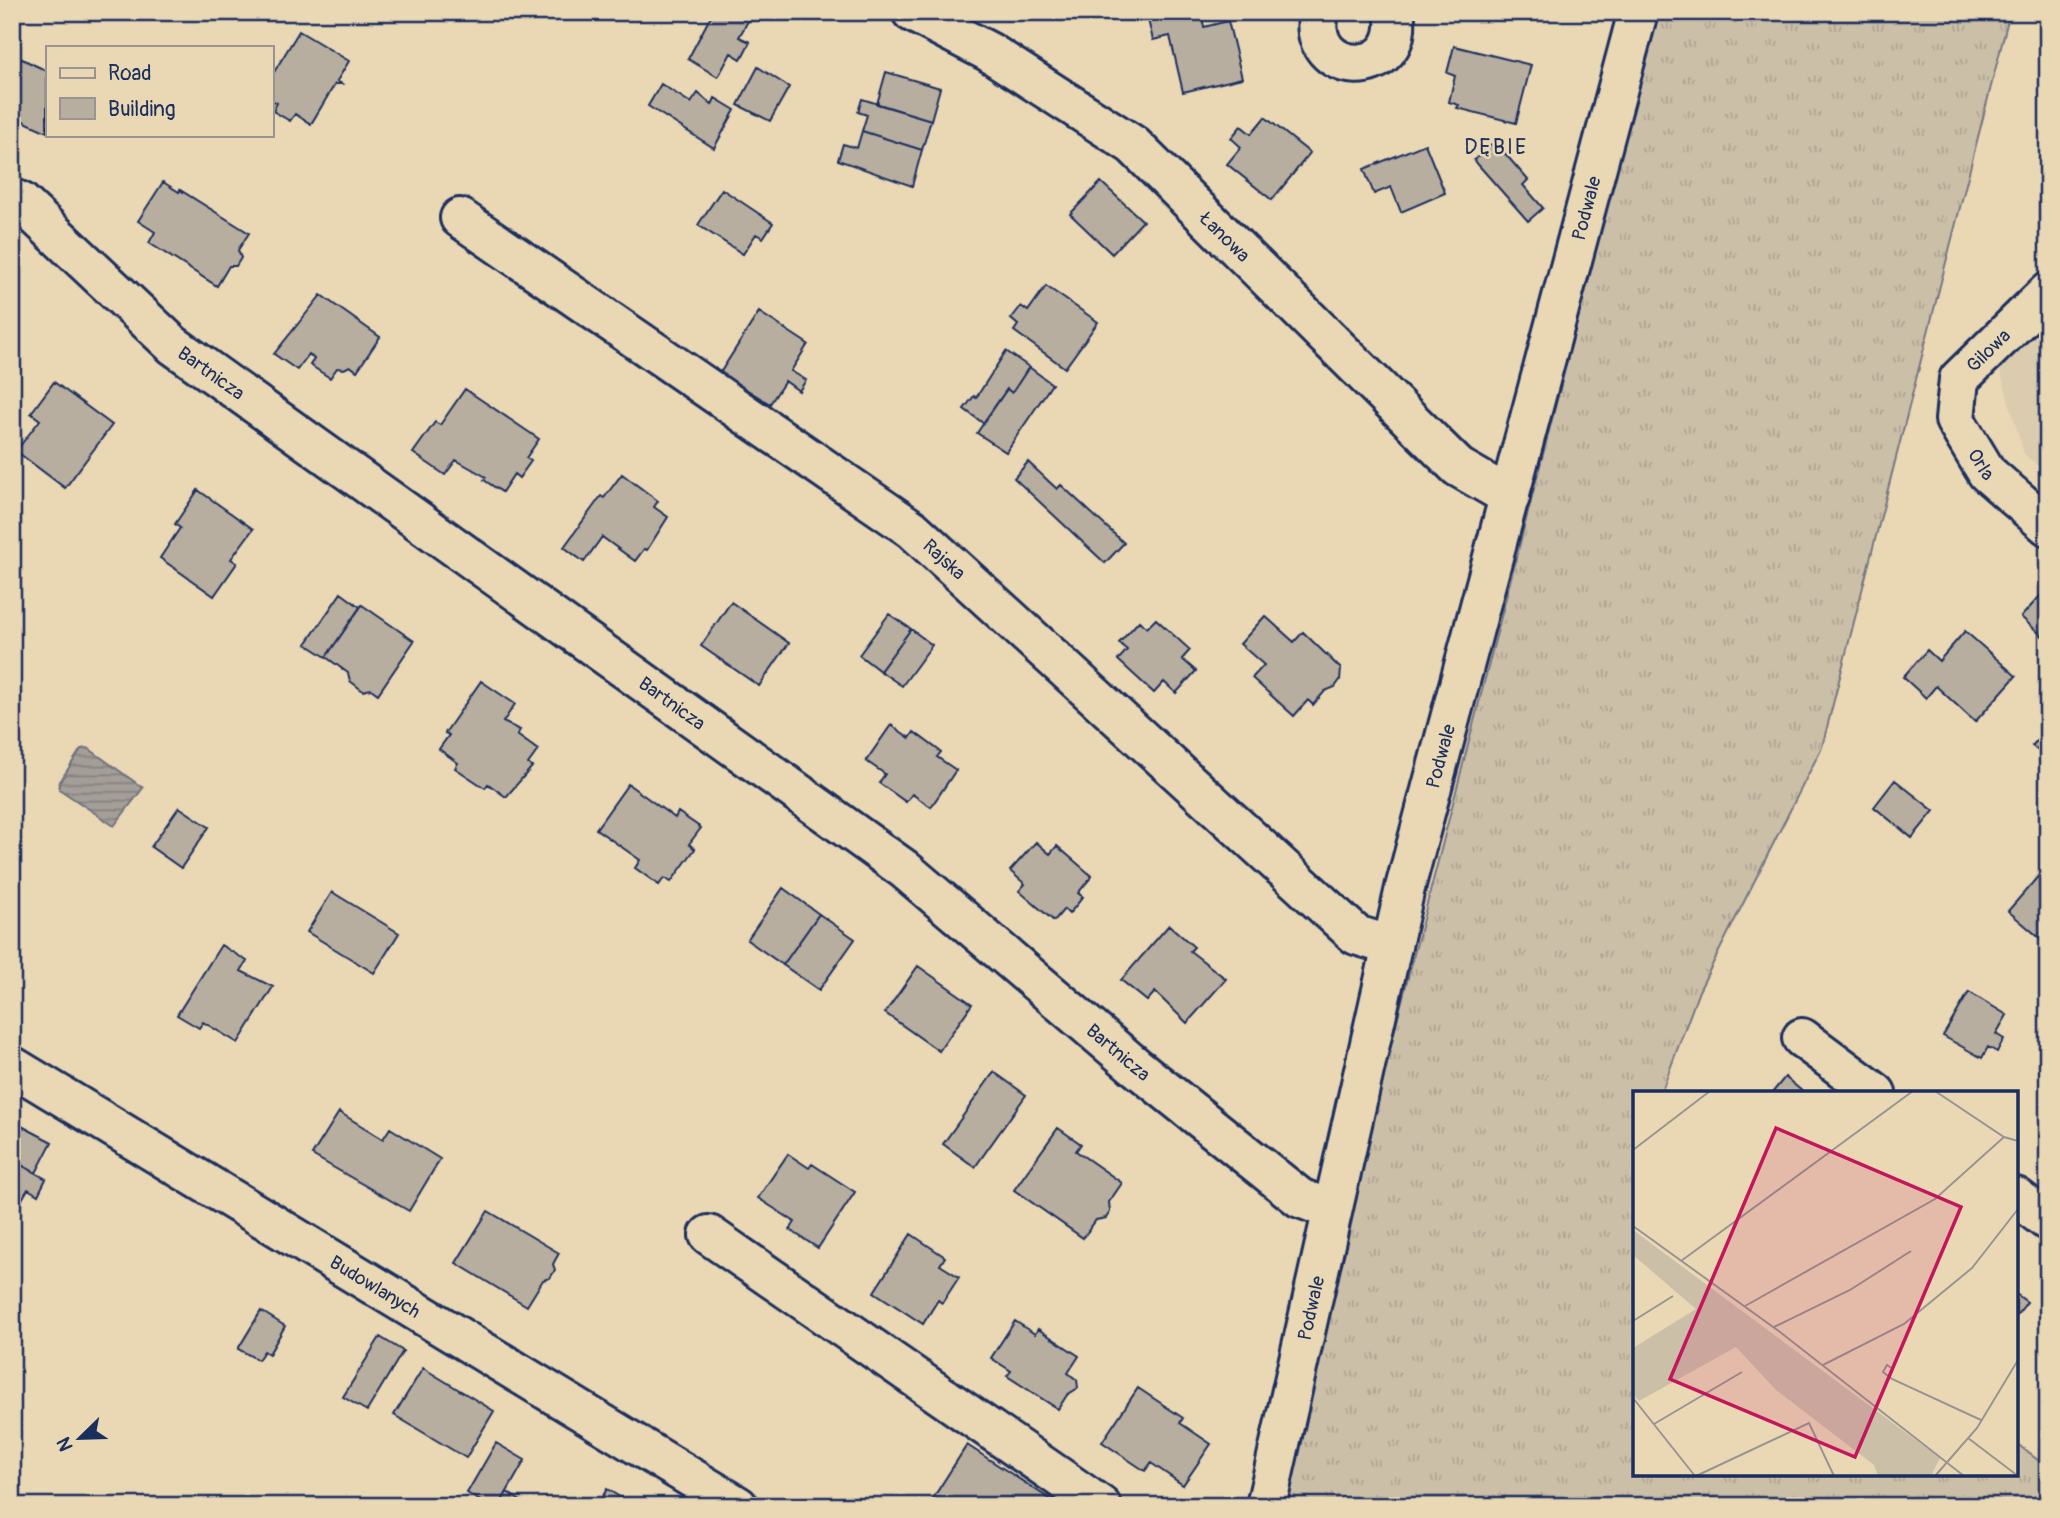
<svg xmlns="http://www.w3.org/2000/svg" width="2060" height="1518" font-family="Pangolin,sans-serif">
	<style>
		.built { fill: #dbcbaf }
		.grass { fill: url(#grass-tufts); stroke: #747783; stroke-width: 2 }
		.water { fill: url(#water-rules); stroke: #6d7280; stroke-width: 2 }
		.building { fill: #b7aea0; stroke: #1b2f5e; stroke-width: 2 }
		.lines { fill: none; stroke-linecap: round; stroke-linejoin: round }
		.minor-casing { stroke: #1b2f5e; stroke-width: 44 }
		.minor { stroke: #ead8b5; stroke-width: 38 }
		.labels { text-anchor: middle; stroke-width: 5; stroke-linejoin: round; paint-order: stroke }
		.street-label { font-size: 19px; fill: #1b2f5e; stroke: #ead8b5 }
		.neighbourhood-label { font-size: 21px; letter-spacing: 2px; fill: #1b2f5e; stroke: #ead8b5 }
		.inset-road { fill: none; stroke: #979492; stroke-width: 2 }
		.view { fill: #c2185b; fill-opacity: 0.15; stroke: #c2185b; stroke-width: 3.5 }
		.inset-edge { fill: none; stroke: #1b2f5e; stroke-width: 3.5 }
	</style>
	<defs>
		<pattern id="grass-tufts" width="24" height="20" patternUnits="userSpaceOnUse" patternTransform="scale(1.75)"><rect width="24" height="20" fill="#ccbfa8"/><path d="M3 7l-1-3M5 7V3M7 7l1-3M15 17l-1-3M17 17v-4M19 17l1-3" fill="none" stroke="#afa493"/></pattern>
		<pattern id="water-rules" width="6" height="5" patternUnits="userSpaceOnUse" patternTransform="scale(1.75)"><rect width="6" height="5" fill="#a39e97"/><path d="M0 2.5h6" fill="none" stroke="#84817e"/></pattern>
	</defs>
	<rect width="100%" height="100%" fill="#ead8b5"/>
	<filter id="ink" filterUnits="userSpaceOnUse"><feTurbulence type="fractalNoise" baseFrequency=".0143" numOctaves="2"/><feDisplacementMap in="SourceGraphic" scale="14" xChannelSelector="R" yChannelSelector="G"/><feConvolveMatrix kernelMatrix="1 2 1 2 8 2 1 2 1" color-interpolation-filters="sRGB"/></filter>
	<g filter="url(#ink)">
		<path class="built" d="M2048,318v156l-24,-20 -25,-87z"/>
		<path class="grass" d="M1657,12h353l-188,735 -123,244 -38,102h-26v381h381v-31l32,25v38h-762l86,-389z"/>
		<path class="water" d="M88,748l55,40 -29,38 -55,-37v-6l22,-34z"/>
		<path class="building" d="M713,12h40l-14,25 11,5 -9,17 -10,-6 -13,24 -30,-18z
			M1146,12h55l3,15 24,-6 14,57 -59,14 -13,-56 -17,4z
			M299,31l50,30 -12,20 5,3h-7l-24,40 -16,-10 -5,7 -17,-10 4,-8 -6,-3v-23z
			M1454,46l77,19 -15,58 -59,-15 2,-3 -10,-3 6,-26 -8,-3z
			M20,58l27,13v61l-35,-16v-41z
			M758,67l31,20 -19,34 -32,-16z
			M886,72l54,16 -9,32 -54,-16z
			M661,84l30,19 7,-10 14,12 3,-7 20,12 -21,38 -66,-42z
			M862,99l69,21 -9,30 -60,-19 5,-16 -9,-3z
			M1265,117l45,36 -38,47 -45,-36 14,-17 -10,-9 10,-12 10,8z
			M862,131l60,19 -10,36 -74,-26 5,-16 14,4z
			M1495,142l33,38 -5,5 20,23 -15,13 -54,-61z
			M1425,144l20,49 -44,19 -10,-25 -17,7 -10,-25z
			M163,182l16,10 1,-2 69,43 -11,17 3,8 -5,8h-7l-12,20 -68,-43 6,-11 -17,-11z
			M1101,182l42,39 -31,33 -42,-40z
			M722,189l51,34 -10,15 -7,-4 -13,20 -45,-29z
			M1046,286l52,36 -33,46 -51,-37 4,-6 -7,-6 10,-13 7,5z
			M321,295l59,42 -23,34 -7,-5 -6,3 -7,-1 -7,10 -20,-13 4,-6 -5,-5 -12,16 -23,-16z
			M759,312l49,32 -17,27 15,9 -7,11 -14,-10 -15,23 -50,-31z
			M1006,351l23,16 -17,26 -5,-4 -24,34 -19,-14 10,-13 2,2z
			M1029,367l23,17 -46,68 -29,-19 30,-44 5,4z
			M54,382l58,43 -47,63 -49,-37 24,-31 -9,-7z
			M465,389l74,50 -13,19 5,3 -12,17 -5,-4 -12,18 -18,-12 2,-3 -30,-17 -11,15 -32,-22 22,-31 5,3z
			M1028,462l29,27 4,-4 63,58 -19,20 -91,-85z
			M622,474l36,27 -4,6 14,10 -21,33 -3,-1 -9,12 -33,-24 -18,25 -20,-15 37,-51 3,2z
			M198,490l55,39 -22,30 6,4 -23,33 -54,-38 20,-30 -5,-4z
			M2048,587v54l-27,-24z
			M341,593l19,14 -34,50 -20,-13z
			M731,602l58,41 -30,43 -58,-40z
			M362,605l52,36 -36,53 -7,-5 -8,2 -13,-10 -2,-8 -22,-16z
			M889,614l22,15 -31,42 -21,-16z
			M1265,616l29,26 9,-10 38,37 -1,11 -5,7 -10,4 -12,14 -5,-5 -14,16 -42,-38 12,-13 -24,-21z
			M1156,619l34,31 -8,9 14,12 -20,22 -12,-11 -10,11 -36,-33 9,-10 -8,-7 20,-22 8,7z
			M911,629l21,16 -30,41 -22,-15z
			M1965,631l51,45 -41,46 -39,-36 -10,12 -23,-21 24,-27 12,11z
			M481,681l34,23 -12,18 17,8 -3,5 21,15 -10,14 4,3 -26,30 -18,-13 -3,4 -30,-20 3,-5 -19,-14 10,-14 -4,-2z
			M891,725l19,13 4,-6 27,20 -4,5 19,13 -25,37 -19,-13 -6,8 -27,-19 6,-9 -19,-13z
			M2048,728v31l-16,-13z
			M1895,780l39,31 -22,27 -38,-31z
			M628,784l47,34 3,-6 23,16 -12,16 6,5 -24,33 -7,-4 -5,7 -24,-17 5,-8 -44,-31z
			M179,807l30,20 -28,41 -30,-21z
			M1036,842l14,12 7,-8 35,30 -14,17 5,4 -14,17 -5,-5 -10,12 -35,-30 6,-7 -15,-13z
			M2048,865v29l-8,9 8,7v35l-40,-34z
			M783,888l36,26 -36,51 -36,-25z
			M332,892l67,41 -25,40 -67,-41z
			M819,914l36,25 -36,51 -36,-25z
			M1169,925l25,22 -4,4 36,28 -39,44 -32,-31 -8,9 -26,-21z
			M221,945l26,16 -6,10 32,16 -35,56 -35,-21 -4,6 -22,-13z
			M918,966l54,38 -33,47 -54,-38z
			M1969,992l38,23 -11,19 8,5 -7,13 -9,-5 -6,11 -39,-22z
			M994,1072l32,23 -51,72 -32,-23z
			M1785,1077l18,15 1,1h-32z
			M339,1112l44,27 7,-11 50,31 -31,52 -97,-56z
			M12,1121l40,21 -16,31 -24,-13z
			M1058,1128l23,16 -5,7 46,32 -13,19 1,10 -4,6 -10,2 -13,18 -69,-48z
			M788,1154l21,14 3,-4 43,28 -37,56 -28,-18 5,-8 -37,-24z
			M12,1160l34,19 -8,16 -10,-6 -16,27z
			M488,1211l71,42 -6,11 2,6 -5,8 -7,2 -16,26 -71,-43z
			M911,1234l34,23 -5,8 19,12 -17,26 -4,-3 -15,24 -49,-32z
			M2016,1294l11,8 -11,14z
			M261,1311l24,15 -16,28 -5,-3 -6,9 -20,-11z
			M1015,1321l20,13 3,-5 41,27 -11,17 9,7 1,8 -11,7 -9,14 -51,-33 4,-5 -20,-13z
			M380,1337l23,14 -36,60 -24,-14z
			M423,1368l71,43 -28,47 -72,-43z
			M1138,1388l45,30 -3,5 31,21 -28,41 -32,-22 -6,8 -43,-29z
			M496,1443l29,17 -26,46h-10l-22,-13z
			M967,1445l86,56 -3,5h-122z
			M607,1489l27,17h-37z
			M507,1492l21,14h-29z"/>
		<g class="lines">
			<defs>
				<g id="minor">
					<path id="s1" d="M912,12l77,40 144,93 325,322 52,30"/>
					<path d="M1319,12c-15,67 88,71 75,0"/>
					<path id="s2" d="M12,198l9,4 152,143 731,524 231,197 165,132 32,12"/>
					<path id="s3" d="M460,218l452,311 444,406 36,11"/>
					<path id="s4" d="M2048,292l-89,87 -4,41 32,53 61,53"/>
					<path d="M1802,1038l74,55"/>
					<path id="s5" d="M12,1066l726,440"/>
					<path d="M2016,1197l32,24"/>
					<path d="M709,1235l392,271"/>
					<path id="s6" d="M1266,1506l139,-618 233,-876"/>
				</g>
			</defs>
			<use href="#minor" class="minor-casing"/>
			<use href="#minor" class="minor"/>
		</g>
	</g>
	<g class="labels">
		<g class="street-label">
			<text dy="7" stroke="none"><textPath href="#s6" startOffset="1337">Podwale</textPath></text>
			<text dy="7" stroke="none"><textPath href="#s1" startOffset="388">Łanowa</textPath></text>
			<text transform="translate(1988 350) rotate(-44)" y="7">Gilowa</text>
			<text dy="7" stroke="none"><textPath href="#s2" startOffset="266">Bartnicza</textPath></text>
			<text dy="7" stroke="none"><textPath href="#s4" startOffset="217">Orla</textPath></text>
			<text dy="7" stroke="none"><textPath href="#s3" startOffset="593">Rajska</textPath></text>
			<text dy="7" stroke="none"><textPath href="#s2" startOffset="833">Bartnicza</textPath></text>
			<text dy="7" stroke="none"><textPath href="#s6" startOffset="770">Podwale</textPath></text>
			<text dy="7" stroke="none"><textPath href="#s2" startOffset="1400">Bartnicza</textPath></text>
			<text dy="7" stroke="none"><textPath href="#s5" startOffset="425">Budowlanych</textPath></text>
			<text dy="7" stroke="none"><textPath href="#s6" startOffset="203">Podwale</textPath></text>
		</g>
		<g class="neighbourhood-label">
			<text x="1496" y="154">DĘBIE</text>
		</g>
	</g>
	<g transform="translate(1633 1091)">
		<rect width="385" height="385" fill="#ead8b5"/>
		<path d="M0,139l307,228 -9,18h-53l-4,-11 -98,-75 -40,-43 -97,54 -6,-7v-46l63,-39 -63,-54z" fill="#ccbfa8"/>
		<path class="inset-road" d="M302,0l69,46 14,4M0,59l77,-59M0,135l147,106 184,144M48,170l232,-170M112,215l190,-107 69,-62M0,230l40,-25M141,236l76,-37 61,-39M190,274l81,-41 68,-56 46,-59M257,284l3,-6 -6,-4 -4,7 9,7 89,41M0,307l62,78M21,333l88,-52M335,347l50,38M63,385l113,-53 25,53M302,385l42,-48 41,-68"/>
		<path class="view" d="M143,37l185,79 -106,250 -185,-78z"/>
		<rect width="385" height="385" class="inset-edge"/>
	</g>
	<rect width="2060" height="1518" fill="none" stroke="#ead8b5" stroke-width="42"/>
	<rect x="21" y="21" width="2018" height="1476" fill="none" stroke="#1b2f5e" stroke-width="2.5" filter="url(#ink)"/>
	<rect x="46" y="46" width="228" height="91" fill="#ead8b5" stroke="#979492" stroke-width="2"/>
	<rect x="60" y="68" width="35" height="10" fill="#ead8b5" stroke="#979492" stroke-width="2"/>
	<text x="108" y="80" font-size="21" fill="#1b2f5e">Road</text>
	<rect x="60" y="98" width="35" height="21" fill="#b7aea0" stroke="#979492" stroke-width="2"/>
	<text x="108" y="116" font-size="21" fill="#1b2f5e">Building</text>
	<g transform="translate(80 1438) rotate(247)" stroke="#ead8b5" stroke-width="5" paint-order="stroke">
	<path d="M0-5L12 26L0 18L-12 26Z" fill="#1b2f5e"/>
	<text y="-10" font-size="19" font-weight="bold" text-anchor="middle" fill="#1b2f5e">N</text>
	</g>
</svg>
